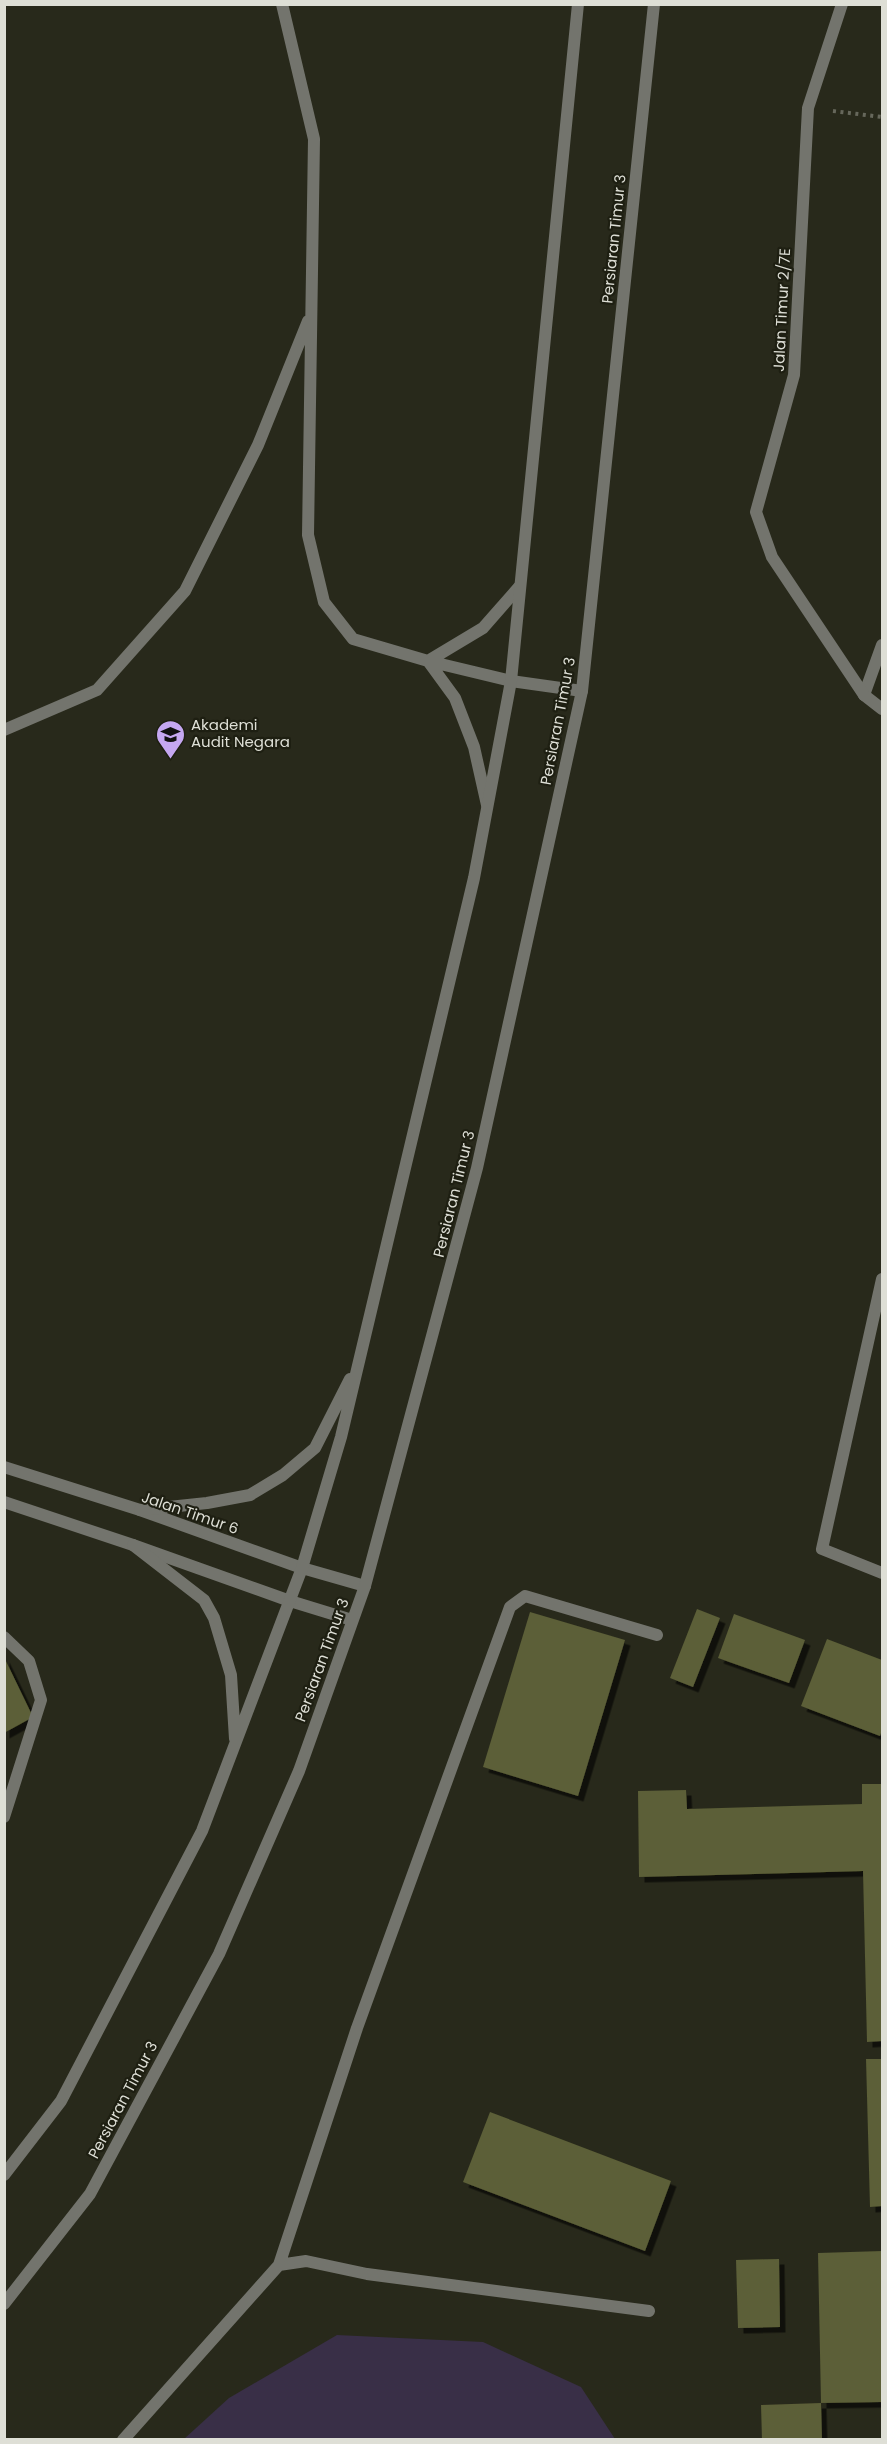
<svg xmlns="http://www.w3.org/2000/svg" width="887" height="2444" font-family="Poppins,sans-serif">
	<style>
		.grass { fill: #392f47 }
		.building { fill: #5b5e37; filter: url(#shadow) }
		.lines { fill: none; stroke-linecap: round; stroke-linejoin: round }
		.path { stroke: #66675b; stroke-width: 4; stroke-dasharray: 3 4.5; stroke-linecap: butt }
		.service { stroke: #73746d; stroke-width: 12 }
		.minor { stroke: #73746d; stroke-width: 12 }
		.tertiary { stroke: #73746d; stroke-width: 12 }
		.labels { text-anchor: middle; stroke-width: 4.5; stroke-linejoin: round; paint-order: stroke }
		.street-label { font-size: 15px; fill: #dedfd6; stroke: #1e1f12 }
		.poi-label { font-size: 15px; fill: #dedfd6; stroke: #1e1f12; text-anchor: start }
	</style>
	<defs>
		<filter id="shadow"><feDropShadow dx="5.5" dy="5.5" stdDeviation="0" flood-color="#0009"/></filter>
	</defs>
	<rect width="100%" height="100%" fill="#28291b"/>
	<path class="grass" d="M337,2335l146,7 98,45 34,52h-431l45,-41z"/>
	<path class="building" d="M697,1609l23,9 -27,69 -23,-9z
		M530,1612l95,28 -47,156 -95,-29z
		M734,1614l71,26 -16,43 -71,-25z
		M827,1639l55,21v70l-2,6 -79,-30z
		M4,1657l29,60 -29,16z
		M862,1784h20v257l-15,1 -4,-171 -224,6 -1,-86 48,-1 1,19 175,-5z
		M866,2059h16v147l-12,1z
		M490,2112l181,69 -26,70 -182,-69z
		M882,2251v151l-61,1 1,37h-60l-1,-35 60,-2 -3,-150z
		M779,2259l1,68 -42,1 -2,-68z"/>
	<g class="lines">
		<path class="path" d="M833,111l49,6"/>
		<path class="service" d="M282,4l32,135 -6,396 16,67 29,37 75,22 83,20 71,10
			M864,695l18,-50
			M4,730l93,-40 88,-99 73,-146 50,-124
			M487,805l-13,-58 -19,-49 -27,-37 55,-33 36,-41
			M4,1637l25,24 12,39 -37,117
			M279,2265l78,-237 153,-421 15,-11 132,39
			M123,2440l156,-175 27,-4 61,13 282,37"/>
		<path class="minor" d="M842,4l-34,104 -14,267 -38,137 16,45 92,138 18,14
			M882,1279l-60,270 60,24
			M4,1467l136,43 162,58 63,18
			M4,1502l129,43 157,56 62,19"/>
		<path class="tertiary" d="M140,1510l67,-7 43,-8 33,-20 32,-27 35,-69
			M133,1545l71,55 10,18 17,57 4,64
			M4,2175l57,-74 141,-270 100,-263 39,-131 133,-559 37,-197 67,-677
			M4,2304l86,-110 129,-240 80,-183 66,-185 112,-418 105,-477 72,-687"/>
	</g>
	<defs>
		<symbol id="university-pin" viewBox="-11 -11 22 30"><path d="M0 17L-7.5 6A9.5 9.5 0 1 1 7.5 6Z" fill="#c5a7f1" stroke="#1e1f12"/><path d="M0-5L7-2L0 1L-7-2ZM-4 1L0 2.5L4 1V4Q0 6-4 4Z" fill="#111"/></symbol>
	</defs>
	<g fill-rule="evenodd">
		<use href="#university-pin" x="154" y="718" width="33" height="45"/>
	</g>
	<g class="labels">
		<g class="street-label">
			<text transform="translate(614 239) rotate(-84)" y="5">Persiaran Timur 3</text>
			<text transform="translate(782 310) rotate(-87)" y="5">Jalan Timur 2/7E</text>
			<text transform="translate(558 721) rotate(-79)" y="5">Persiaran Timur 3</text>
			<text transform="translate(454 1194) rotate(-76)" y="5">Persiaran Timur 3</text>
			<text transform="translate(190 1513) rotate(19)" y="5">Jalan Timur 6</text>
			<text transform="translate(322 1660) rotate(-70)" y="5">Persiaran Timur 3</text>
			<text transform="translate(123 2100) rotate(-62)" y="5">Persiaran Timur 3</text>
		</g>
		<g class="poi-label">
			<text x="191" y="730">Akademi<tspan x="191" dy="17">Audit Negara</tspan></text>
		</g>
	</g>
	<rect width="887" height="2444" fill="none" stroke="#dedfd6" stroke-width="12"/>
</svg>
